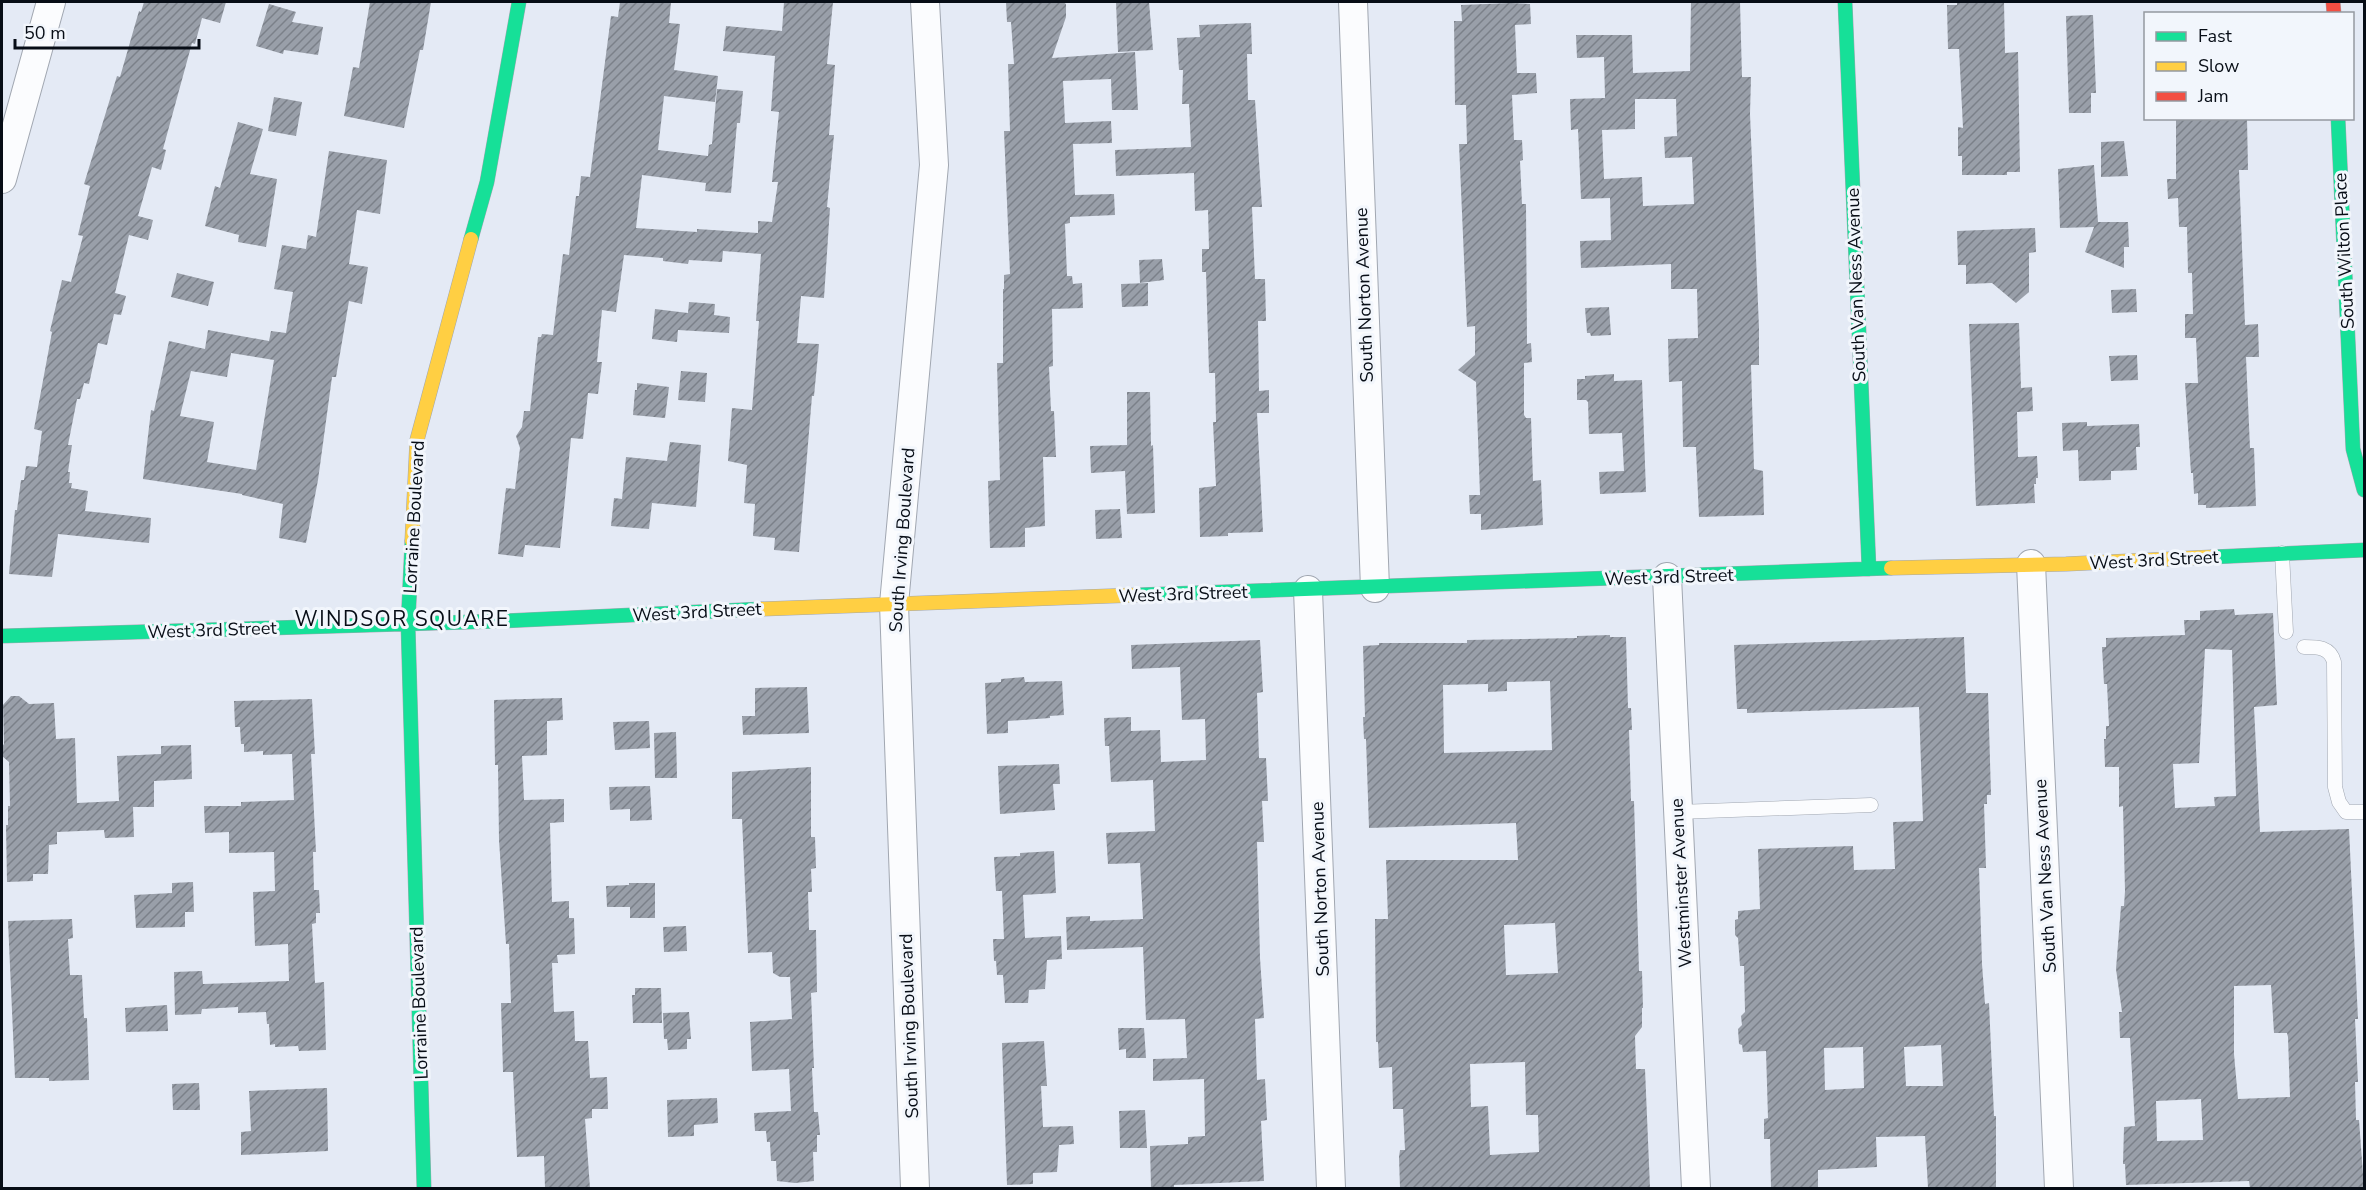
<svg xmlns="http://www.w3.org/2000/svg" width="2366" height="1190" font-family="'Nunito Sans',sans-serif">
	<style>
		.building { fill: url(#building-hatch); fill-rule: evenodd }
		.lines { fill: none; stroke-linecap: round; stroke-linejoin: round }
		.lane-casing { stroke: #a1a7b1; stroke-width: 15 }
		.street-casing { stroke: #a1a7b1; stroke-width: 30 }
		.fast-casing { stroke: #a1a7b1; stroke-width: 15 }
		.slow-casing { stroke: #a1a7b1; stroke-width: 15 }
		.jam-casing { stroke: #a1a7b1; stroke-width: 15 }
		.lane { stroke: #fbfcfe; stroke-width: 14 }
		.street { stroke: #fbfcfe; stroke-width: 28 }
		.fast { stroke: #16e098; stroke-width: 14 }
		.slow { stroke: #ffcf43; stroke-width: 14 }
		.jam { stroke: #f24e42; stroke-width: 14 }
		.labels { text-anchor: middle; stroke-width: 6; stroke-linejoin: round; paint-order: stroke }
		.street-label { font-size: 18px; fill: #070d16; stroke: #f2f6fc }
		.quarter-label { font-size: 21px; letter-spacing: 1.5px; fill: #070d16; stroke: #f2f6fc }
	</style>
	<defs>
		<pattern id="building-hatch" width="6" height="6" patternUnits="userSpaceOnUse" patternTransform="scale(1.5)"><rect width="6" height="6" fill="#999fa9"/><path d="M-1 1l2-2M0 6l6-6M5 7l2-2" fill="none" stroke="#7b8089"/></pattern>
	</defs>
	<rect width="100%" height="100%" fill="#e4eaf5"/>
	<path class="building" d="M144,2h82l-6,21 -18,-5 -7,26 -3,-1 -29,106 3,1 -5,20 -9,-3 -14,49 15,4 -5,20 -19,-5 -14,58 11,3 -5,19 -7,-1 -7,31 -9,-2 -9,41 -5,-1 -4,16h-3l-9,46h4l-4,27h2l-1,11h3l-1,5 17,3 -3,20 66,7 -2,25 -91,-9 -6,43 -43,-3 6,-64h2l4,-30h3l2,-14 11,1 5,-36 -8,-2 18,-97 -2,-1 12,-51 9,2 12,-46 -5,-1 12,-49 -6,-2 33,-108 3,1 19,-66 2,1z
		M370,2h61l-8,48h-3l-16,78 -60,-12 9,-49 6,1z
		M620,2h51l-2,21 11,1 -6,46 44,6 -3,26 -51,-6 -6,54 50,6 1,-11 3,-1 5,-55 26,2 -3,32h-3l-6,70 -26,-2 1,-8 -64,-8 -6,53 61,4v-3l61,4v-12l14,1 6,-40h-6l7,-70 -8,-1 4,-55 -52,-5 3,-25 56,5 2,-29h49l-6,62 8,1 -6,70h5l-7,72 3,1 -6,90 -23,-2 -4,47 22,1 -5,52h-2l-13,156 -25,-2 1,-12 -22,-2 2,-32 -11,-1 3,-38 -19,-4 4,-53 20,2 7,-89h-3l5,-67 -38,-3 -1,11 -33,-2 -1,4 -25,-3v-3l-39,-3 -8,57 -14,-2 -5,52h5l-4,32 -10,-1 -5,46 -12,-1 -11,110 -35,-3 -2,12 -25,-3 8,-66 9,1 5,-41 -4,-12 6,-9 2,-16h6l8,-74h3l1,-3 11,1 10,-81 6,1 7,-59h3l2,-20 9,1 21,-161 7,1z
		M1006,2h57l3,2v13l-14,41 83,-6 3,58h-26l-1,-31 -48,2 2,42 46,-2 1,22 -39,1 2,51 39,-1 1,21 -45,2v6l-5,1 2,52h5l1,8 9,-1 1,25 -31,1 1,57 -4,1 2,44h3l2,46h-13l2,69 -20,2v19l-35,1 -2,-67 12,-1 -3,-117h6v-74h1v-14l6,-1 -6,-143h6l-2,-67h6l-3,-42h-4z
		M1116,2h33l4,48 -35,2z
		M1691,2h49l2,75h9l-1,37 9,214v37h-8l3,104 9,2 1,44 -65,2 -3,-67v-3h-13l-1,-66 -13,1 -1,-43 30,-1 -1,-49h-26v-25l-90,4 -1,-27 31,-1 -1,-42 -29,1 -3,-70 -7,1 -1,-31 35,-1 -1,-41 -27,1 -1,-23h56l1,38 57,-2zM1635,99h41l1,37 -13,1 1,21 27,-1 2,47 -51,2 -1,-29 -38,2 -2,-49 33,-1z
		M1957,2h47l1,51 13,-1 2,120h-13v3h-45v-19h-4v-29l5,1 -4,-79h-11l-1,-44h10z
		M1511,3l19,1 1,20 -16,1 2,48h19l1,20 -25,2 2,45h8l1,20 -3,1 2,43h4l1,140 4,-1 1,19 -8,1v52l2,3h5l2,63 8,-1 2,45 -62,5v-16h-11l-1,-19h11l-4,-113 -18,-12 17,-15v-29l-8,1 -8,-183h8l-1,-39h-11l-1,-84h8l-1,-16z
		M269,4l27,8 -4,10 31,5 -5,28 -34,-5 -1,4 -27,-8z
		M2093,15l3,78h-5v20h-22l-3,-97z
		M1251,23l1,31h-5l1,46h7l7,107h-10l3,72h10l1,42h-8l1,70 10,-1v23h-12l6,119 -35,1v3l-28,1 -1,-49 17,-2 -3,-64h3l-1,-49h-6l-3,-101h-4v-23h7l-1,-39 -13,1 -1,-38 -78,3 -1,-26 76,-3 -2,-43h-7l1,-34h-4l-2,-32 23,-1 -1,-12z
		M274,97l28,5 -6,34 -28,-5z
		M2176,118h71l1,52h-9l6,155 13,-1 1,33h-13l4,91h4l2,58 -50,2v-3h-8v-12l-4,1 -1,-21h-2l-6,-90h13l-2,-45h-11v-24h8l-1,-41h-4l-1,-46h-8l-1,-29 -10,1 -1,-20h9z
		M238,122l25,7 -13,45 27,5 -11,68 -28,-5 1,-7 -34,-9 10,-40 5,2z
		M2124,141l4,35 -27,1v-35z
		M329,151l58,9 -7,54 -23,-4 -8,54 19,3 -6,37 -13,-3 -13,76h-4l-14,103 -12,63 -27,-5 4,-34 -41,-9v-1l-99,-15 8,-69 3,1 15,-70 36,8 3,-19 61,11 2,-10 15,2 7,-41 -19,-3 8,-44 24,4 2,-14 8,2zM231,353l43,7 -18,110 -49,-8 7,-40 -34,-6 11,-45 36,6z
		M2094,165l4,57h30l1,25h-5v21l-39,-16 9,-25 -34,1 -2,-59z
		M2035,228l1,24 -7,1v39l-13,11 -24,-20 -26,1v-19h-8l-1,-34z
		M1162,259l2,21 -24,3 -1,-23z
		M177,273l37,9 -6,24 -37,-9z
		M1148,283v23l-26,1 -1,-23z
		M2136,289l1,23 -25,1 -1,-23z
		M689,302l26,2 -1,11 16,2 -1,16 -51,-3 -1,12 -25,-3 3,-30 33,4z
		M1609,307l2,28 -20,1 -1,-3h-3l-2,-25z
		M2019,323l2,65 11,-1 1,24 -16,1 1,45 19,-1 1,22h-2v6h-2l1,19 -59,3 -7,-182z
		M2137,355l1,25 -27,1 -2,-25z
		M681,371l26,2 -2,29 -27,-2z
		M1614,374v7l28,-1 4,112 -46,2 -1,-22 25,-1 -2,-38 -33,1 -1,-32 -2,-2h-9v-21h8v-3z
		M637,383l32,4 -4,31 -32,-3 2,-25h2z
		M1127,392h23l1,54 2,-1 2,68 -28,1 -2,-43 -34,2 -1,-27 37,-1z
		M2087,422v4l52,-2 1,23h-4l1,23 -26,1v9l-32,1 -1,-31 -15,1 -1,-28z
		M670,442l31,3 -5,62 -44,-4 -3,26 -38,-3 3,-28 8,1 4,-42 41,4z
		M1120,509l2,29 -26,1 -1,-29z
		M2234,609l1,6 38,-2 4,92 -23,2 6,125 89,-3 9,190h-3l3,63h-3l1,38h3l5,68h-114l-1,-7 -123,4 -1,-21h-2l1,-37 11,-1 -5,-88h-10l-1,-26h3l-6,-43 5,-63h3l1,-15 -2,-85 -4,1v-40h-14l-1,-28h2v-13h3l-2,-42h-3l-2,-37h4v-9l79,-3 -1,-15h16v-9zM2205,649l27,1 4,146 -22,1 1,9 -40,2 -2,-44 26,-1zM2271,985l3,48h13l1,4 2,60 -52,2 -4,-45v-68zM2201,1099l2,41 -46,1 -1,-40z
		M1610,635v2h16l2,71h3l1,22h-3l2,71h3l5,170h3l1,37h-1v19l-7,9 1,33h9l5,119h-250l-1,-31 1,-7h5l-2,-41h-10l-1,-42 -13,1 -1,-26h-2l-1,-123h13l-2,-59h132l-2,-37 -147,5 -3,-89h-2l-1,-22h2l-2,-71 16,-1v-2h88v-3l110,-2v-2zM1550,681l2,69 -108,3 -1,-68 45,-1v8l19,-1v-9zM1555,923l3,50 -52,2 -2,-50zM1525,1062l1,53h12l1,37 -49,3 -2,-49 -17,1 -1,-43z
		M1964,637l2,56h22l3,102h-4v9h-3l2,64h-7l3,96 3,40 4,-1 5,113h2v72h-68l-3,-52 -49,1 1,30 -59,3v18h-47l-1,-49h-6v-20l4,-1 -2,-67 -23,1 -1,-7 -3,-1 -1,-15 4,-4 -1,-9 4,-4 -1,-46h-4l-2,-28 -3,-3v-15l3,-1v-8l22,-2 -2,-60 95,-3 1,24 41,-1 -2,-47 30,-1 -4,-114 -172,6v-4h-10l-3,-64zM1941,1045l2,41h-37l-2,-39zM1863,1047l1,41 -39,2 -1,-42z
		M1260,640l3,52 -6,1 2,65h7l2,43h-6l2,41h-7l3,116 4,60 -9,1 2,61 8,-1 2,41 -6,1 3,60 -90,4v3h-23l-1,-42 38,-2v-7l17,-1 -1,-57 -51,2v-22l34,-1 -2,-39 -39,1 -3,-73 -76,3 -1,-33 24,-1v5l53,-2 -3,-56 -32,1 -2,-31 49,-2 -2,-51 -42,2 -2,-36h-4l-1,-28 27,-1v14l29,-1 1,32 45,-2 -1,-41 -23,1 -2,-53 -48,2 -1,-24z
		M1024,677l1,5 37,-1 2,34 -14,1v2l-42,3v12l-21,1 -2,-51 16,-1v-3z
		M807,687l2,46 -66,2 -1,-19h13v-28z
		M11,696h8l10,8 25,-1 2,36 19,-1 2,65 42,-2 -2,-45 44,-2v-8l30,-1 1,34 -38,2v26h-21l1,30 -29,1 -1,-8 -47,2v12l-8,1 -1,29h-15v7l-26,1 -1,-57h2v-19h2l-1,-44 -7,-6v-9l2,-3 -1,-39z
		M562,698l1,22 -16,1v34l-25,1 2,44 40,-1v23l-14,1 2,79 17,-1v17h5l1,36 -18,1 1,8h-6l2,49 20,-1 1,30h13l2,37 17,-1 1,32h-16v9l-7,1 5,69h-45l-1,-32 -27,1 -4,-85h-10l-2,-69h10l-2,-59h-3l-7,-104 -1,-75h-3l-1,-65z
		M312,699l3,55h-4l5,98h-3l1,38h5l1,23h-4v10l-4,1 3,59 9,-1 2,68 -27,1 -1,-5 -23,1v-3l-5,1 -1,-21h-2l-1,-12 -28,1v-6l-36,2 -1,5 -26,1 -1,-43 28,-1 1,13 86,-3 -1,-37 -33,2 -2,-54 22,-1 -1,-39 -45,1v-21l-24,1 -1,-27h37v-4l53,-2 -2,-46 -29,1v-4l-19,1v-8h-3l-1,-17h-5l-1,-26z
		M649,721l1,27 -35,2 -2,-28z
		M676,732l1,46h-22l-1,-45z
		M1059,764l1,20h-7l2,26 -55,4 -2,-48z
		M811,767v70h4l1,31 -5,1 1,23h-4l1,38h7l1,62 -6,1 3,75h-2l2,44h4l2,23h-3v17h-4l1,29 -19,2 -18,-2 -1,-20h-5l-1,-19h-3l-1,-11h-11l-1,-18 37,-2 -2,-42 -37,2 -2,-49 42,-3 -2,-42h-10l-7,-4 -1,-21 -24,1 -6,-134h-10v-47z
		M650,786l2,34 -22,1v-12l-20,1 -1,-23z
		M1054,851l2,42 -33,2 2,43 36,-2 1,23 -15,1 -2,29 -16,1 -1,13h-23l-2,-28h-6l-1,-14h-2l-1,-22h11l-2,-48h-6l-2,-34 26,-1v-3z
		M193,882l1,30h-9v15l-49,1 -2,-33 38,-2v-10z
		M629,883h26v35h-25v-11h-23l-1,-21 23,-1z
		M72,919l1,19 -5,1 2,36h12l2,43h3l2,62 -40,1v-3h-34l-7,-157z
		M686,926l1,25 -23,1 -1,-25z
		M635,988h26l1,35h-29l-1,-28h3z
		M167,1005l1,26 -42,1 -1,-24z
		M689,1012l2,27h-4v10l-19,1 -1,-11h-3l-1,-26z
		M1118,1028h26l2,30h-20v-9l-7,1z
		M1044,1041l3,45h-6l2,41 30,-1 1,18 -15,1 -2,27 -24,1v11l-26,1 -5,-142z
		M199,1083l1,27h-27l-1,-26z
		M327,1088l1,63 -87,4v-23l10,-1 -2,-40z
		M717,1098l1,25 -24,2v11l-26,1 -1,-37z
		M1145,1110l2,38h-27l-1,-37z"/>
	<g class="lines">
		<defs>
			<path id="lane" d="M2282,553l4,79
				M2304,647c14,0 26,0 30,15l1,125 4,15 7,10h18
				M1678,812l193,-7"/>
			<path id="street" d="M1353,2l22,586
				M2,179l49,-177
				M2031,564l28,624
				M1667,577l29,611
				M1308,590l23,598
				M915,1188l-21,-584 40,-439 -9,-163"/>
			<path id="fast" d="M1845,2l24,567
				M2338,118l15,331 11,41
				M471,239l16,-57 32,-180
				M412,541l-4,83 16,564
				M2212,557l152,-7
				M1136,595l755,-27
				M2,636l500,-15 259,-12"/>
			<path id="slow" d="M412,541l5,-101 54,-201
				M1891,568l175,-4 146,-7
				M761,609l375,-14"/>
			<path id="jam" d="M2333,2l1,12"/>
		</defs>
		<use href="#lane" class="lane-casing"/>
		<use href="#street" class="street-casing"/>
		<use href="#fast" class="fast-casing"/>
		<use href="#slow" class="slow-casing"/>
		<use href="#jam" class="jam-casing"/>
		<use href="#lane" class="lane"/>
		<use href="#street" class="street"/>
		<use href="#fast" class="fast"/>
		<use href="#slow" class="slow"/>
		<use href="#jam" class="jam"/>
	</g>
	<g class="labels">
		<g class="street-label">
			<text transform="translate(2344 251) rotate(-93)" y="6">South Wilton Place</text>
			<text transform="translate(1856 285) rotate(-92)" y="6">South Van Ness Avenue</text>
			<text transform="translate(1364 295) rotate(-92)" y="6">South Norton Avenue</text>
			<text transform="translate(414 517) rotate(-87)" y="6">Lorraine Boulevard</text>
			<text transform="translate(902 540) rotate(-86)" y="6">South Irving Boulevard</text>
			<text transform="translate(2154 560) rotate(-3)" y="6">West 3rd Street</text>
			<text transform="translate(1669 577) rotate(-2)" y="6">West 3rd Street</text>
			<text transform="translate(1183 594) rotate(-2)" y="6">West 3rd Street</text>
			<text transform="translate(697 612) rotate(-3)" y="6">West 3rd Street</text>
			<text transform="translate(212 630) rotate(-2)" y="6">West 3rd Street</text>
			<text transform="translate(2045 876) rotate(-93)" y="6">South Van Ness Avenue</text>
			<text transform="translate(1681 883) rotate(-93)" y="6">Westminster Avenue</text>
			<text transform="translate(1320 889) rotate(-92)" y="6">South Norton Avenue</text>
			<text transform="translate(419 1003) rotate(-92)" y="6">Lorraine Boulevard</text>
			<text transform="translate(909 1026) rotate(-92)" y="6">South Irving Boulevard</text>
		</g>
		<g class="quarter-label">
			<text x="402" y="626">WINDSOR SQUARE</text>
		</g>
	</g>
	<rect width="2366" height="1190" fill="none" stroke="#070d16" stroke-width="6"/>
	<rect x="2144" y="12" width="210" height="108" fill="#f2f6fc" stroke="#9499a0" stroke-width="1.5"/>
	<rect x="2156" y="32" width="30" height="9" fill="#16e098" stroke="#9499a0" stroke-width="1.5"/>
	<text x="2198" y="42" font-size="18" fill="#070d16">Fast</text>
	<rect x="2156" y="62" width="30" height="9" fill="#ffcf43" stroke="#9499a0" stroke-width="1.5"/>
	<text x="2198" y="72" font-size="18" fill="#070d16">Slow</text>
	<rect x="2156" y="92" width="30" height="9" fill="#f24e42" stroke="#9499a0" stroke-width="1.5"/>
	<text x="2198" y="102" font-size="18" fill="#070d16">Jam</text>
	<path d="M15 39v9h184v-9" fill="none" stroke="#070d16" stroke-width="3"/>
	<text x="24" y="39" font-size="18" fill="#070d16" stroke="#f2f6fc" stroke-width="4.5" paint-order="stroke">50 m</text>
</svg>
